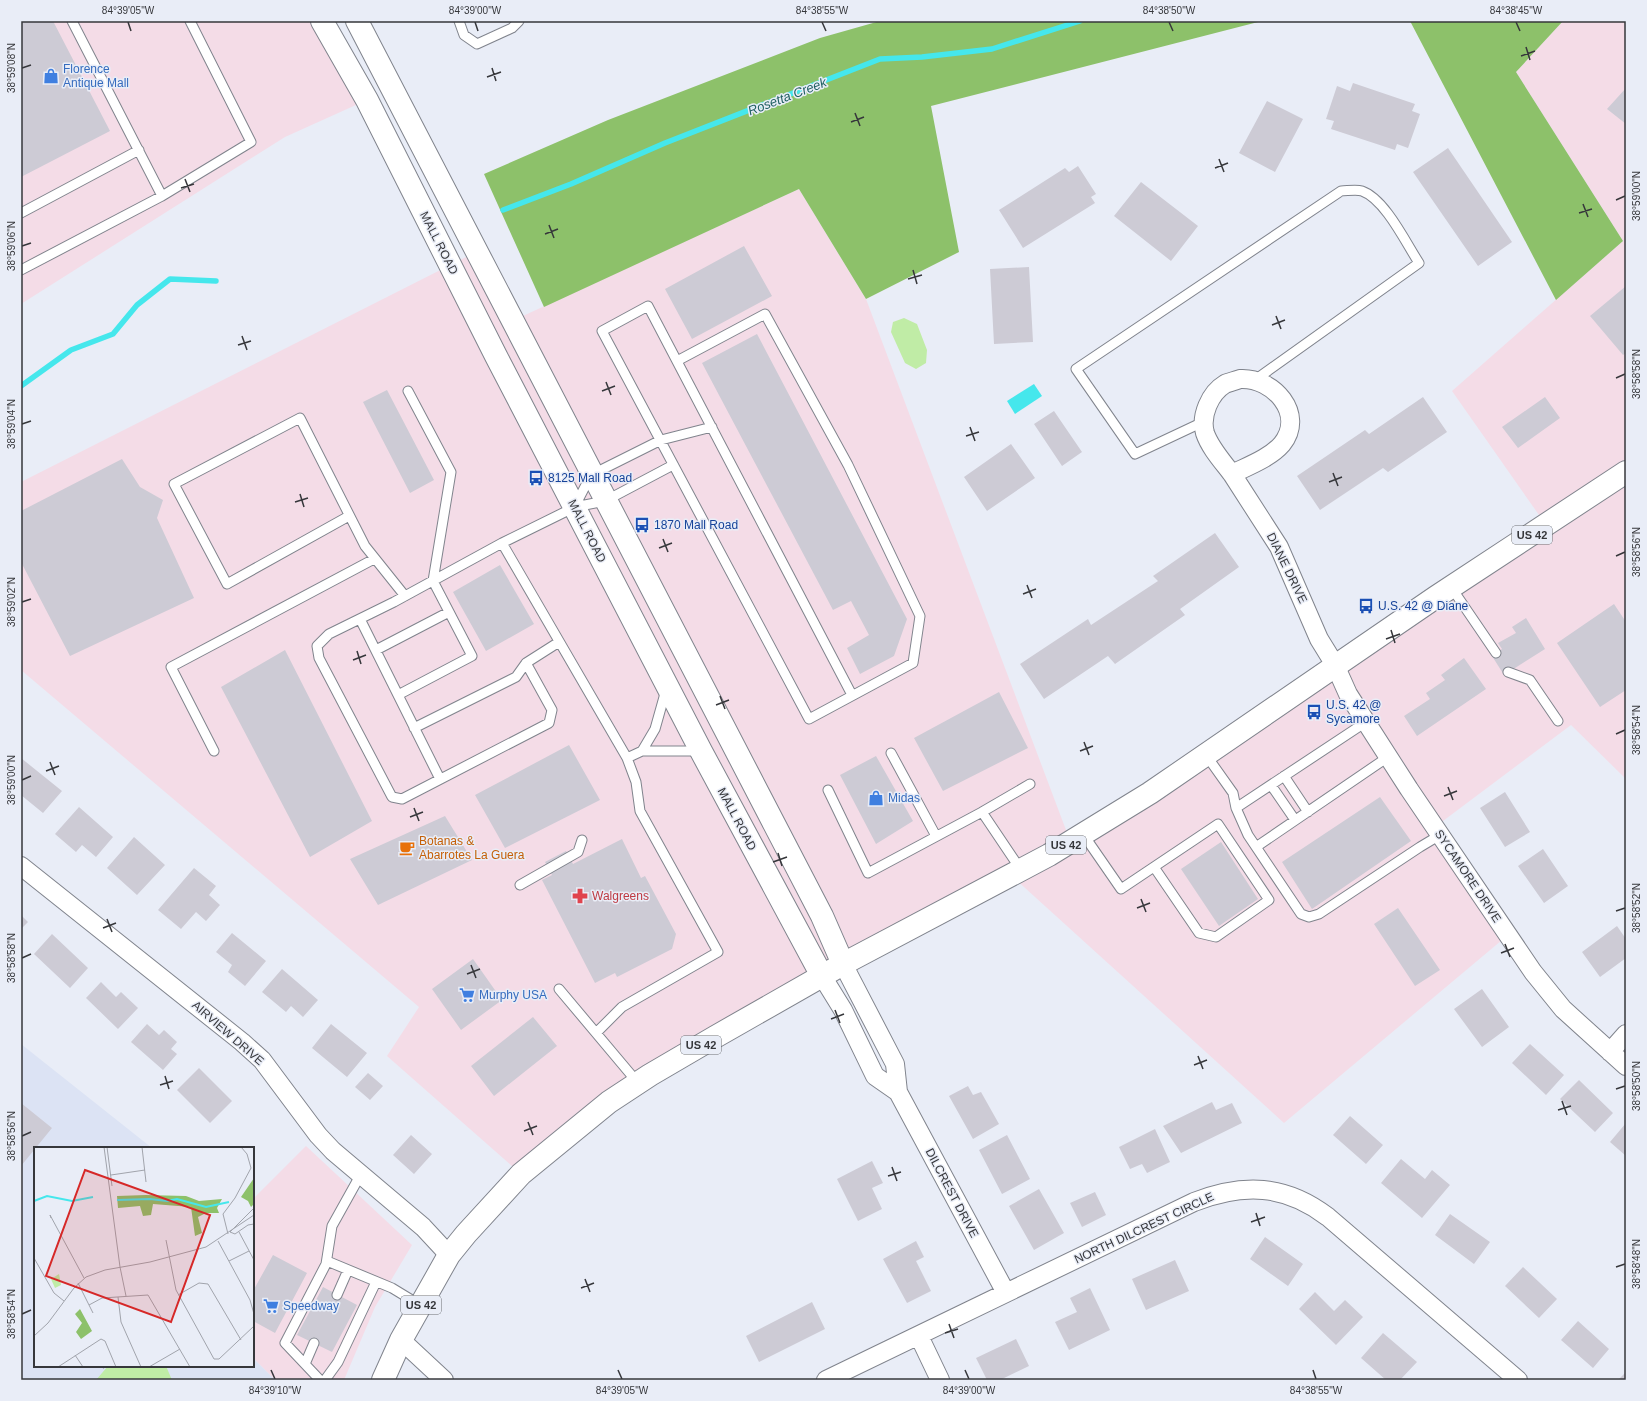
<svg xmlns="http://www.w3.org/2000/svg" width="1647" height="1401" font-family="Arial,sans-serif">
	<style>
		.commercial { fill: #f4dce7 }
		.built { fill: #dce3f4 }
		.green { fill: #c0eca6 }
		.forest { fill: #8dc16a }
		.water { fill: #45e7ec }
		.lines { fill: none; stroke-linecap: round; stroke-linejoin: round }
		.stream { stroke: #45e7ec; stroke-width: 5.5 }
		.building { fill: #cdcbd5 }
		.service-casing { stroke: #80848d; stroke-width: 11 }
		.minor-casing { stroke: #80848d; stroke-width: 20 }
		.secondary-casing { stroke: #80848d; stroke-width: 24 }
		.primary-casing { stroke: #80848d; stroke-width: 24 }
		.path { stroke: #989ba2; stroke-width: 2.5; stroke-dasharray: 3 3; stroke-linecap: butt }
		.service { stroke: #fff; stroke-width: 9 }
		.minor { stroke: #fff; stroke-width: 18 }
		.secondary { stroke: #fff; stroke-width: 22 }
		.primary { stroke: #fff; stroke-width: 22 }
		.ticks { fill: none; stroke: #36373b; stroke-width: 1.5 }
		.labels { text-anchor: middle; stroke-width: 3; stroke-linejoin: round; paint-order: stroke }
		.shield { fill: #e9edf7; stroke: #6c6e73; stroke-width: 1 }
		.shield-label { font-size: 11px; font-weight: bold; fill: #36373b }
		.shop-label { font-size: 12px; fill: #366cbe; stroke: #e9edf7; text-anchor: start }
		.street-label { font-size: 12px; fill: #36373b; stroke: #e9edf7 }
		.transit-label { font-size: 12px; fill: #164399; stroke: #e9edf7; text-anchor: start }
		.food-label { font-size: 12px; fill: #c56008; stroke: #e9edf7; text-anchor: start }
		.health-label { font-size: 12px; fill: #be3a42; stroke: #e9edf7; text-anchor: start }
		.water-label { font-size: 13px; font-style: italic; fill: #206062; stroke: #e9edf7 }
		.inset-river { fill: none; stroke: #45e7ec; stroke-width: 2 }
		.inset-road { fill: none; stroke: #a1a4ac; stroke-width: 1 }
		.view { fill: #d62828; fill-opacity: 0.15; stroke: #d62828; stroke-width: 2 }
		.inset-edge { fill: none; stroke: #36373b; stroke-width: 2 }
		.neatline { fill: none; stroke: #36373b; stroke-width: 1.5 }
		.ticks-label { font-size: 10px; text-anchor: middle; fill: #36373b }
	</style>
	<rect width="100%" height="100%" fill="#e9edf7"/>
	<path class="commercial" d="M21,21h301l45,79 -82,37 -264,167z
		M1563,21h63v758l-55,-54 -136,102 73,108 -224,188 -272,-247 -297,161 -194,137 -134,-118 32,-49 -398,-337v-188l455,-230 36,69 287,-132 67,110 203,539 477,-313 -94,-134 171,-150 -107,-169z
		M306,1146l106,99 -37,62 -31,73h-69l-22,-22v-159z"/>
	<path class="built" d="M21,1044l131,104h-117v218h218v-8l22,22h-254z"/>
	<path class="green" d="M904,318l13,6 10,26 -1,13 -10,6 -11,-6 -14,-31 2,-10z
		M108,1366h58l6,14h-76z"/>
	<path class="forest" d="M880,21h382l-331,85 28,146 -93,47 -67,-110 -255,118 -60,-133 124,-54 212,-82z
		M1410,21h153l-47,51 107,169 -67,59z"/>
	<path class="water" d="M1034,384l8,12 -27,18 -8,-13z"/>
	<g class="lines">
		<path class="stream" d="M503,210l68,-26 94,-41 215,-84 42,-2 70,-8 88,-28
			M21,386l50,-36 42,-16 24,-29 33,-26 46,2"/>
	</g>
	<path class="building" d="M21,21h32l57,110 -89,46z
		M1353,83l62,21 -3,7 8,3 -12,34 -11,-4 -2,6 -64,-21 3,-8 -8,-2 11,-33 13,5z
		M1626,88v36l-19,-15z
		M1267,101l36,18 -28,53 -36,-19z
		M1448,148l64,94 -34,24 -65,-94z
		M1078,166l18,28 -5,3 4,6 -72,45 -24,-38 66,-42 4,4z
		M1141,182l57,44 -27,35 -57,-45z
		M744,246l28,50 -80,43 -27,-50z
		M1029,267l4,75 -39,2 -4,-75z
		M1626,286v67l-3,2 -33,-39z
		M757,334l150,285 -13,37 -34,18 -13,-26 22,-13 -18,-34 -18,9 -131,-247z
		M387,390l47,90 -24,13 -47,-91z
		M1423,397l24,35 -59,40 -5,-4 -63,42 -23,-34 68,-46 4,4z
		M1545,397l15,21 -42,30 -16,-21z
		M1054,411l28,41 -20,14 -28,-42z
		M1011,444l24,34 -48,33 -23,-34z
		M122,459l18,28 23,13 -6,18 37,80 -124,58 -49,-94v-51z
		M1215,533l24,34 -59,42 5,6 -70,49 -7,-8 -64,43 -24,-35 68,-45 3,6 67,-44 -5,-5z
		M500,565l34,59 -48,27 -33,-59z
		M1614,604l12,18v68l-26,17 -43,-64z
		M1526,618l19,31 -41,26 -12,-19 10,-7 -4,-6 18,-10 -4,-6z
		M285,650l87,171 -62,36 -89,-170z
		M1464,658l22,31 -69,47 -13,-20 26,-17 -4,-6 19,-13 -4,-5z
		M999,692l29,56 -85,43 -29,-53z
		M569,745l31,55 -95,48 -30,-53z
		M876,756l37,65 -37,23 -36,-69z
		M21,758l41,33 -19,22 -22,-18z
		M1505,792l25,40 -25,15 -25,-39z
		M1380,797l31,44 -99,68 -30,-47z
		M79,807l34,30 -17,20 -14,-12 -6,7 -21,-18z
		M445,816l27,44 -94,45 -28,-46z
		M134,837l31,28 -28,30 -30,-27z
		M622,839l19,39 4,-2 31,58 -4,15 -55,28 -2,-4 -20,10 -53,-103 10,-5 -7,-13 21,-11 7,13z
		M1221,842l37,57 -39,27 -38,-57z
		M1543,849l25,37 -24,17 -26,-37z
		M194,868l22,18 -7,9 11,10 -14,16 -10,-9 -15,17 -23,-19z
		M1398,908l42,62 -25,16 -41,-62z
		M21,915l7,7 -7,7z
		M1617,926l9,13v19l-26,19 -18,-25z
		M232,933l34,28 -21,25 -17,-14 4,-7 -16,-13z
		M52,934l36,34 -18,20 -36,-34z
		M473,959l29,41 -41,30 -29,-41z
		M282,969l36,31 -15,17 -12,-11 -5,6 -24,-20z
		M101,982l15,15 5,-5 17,16 -20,21 -32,-31z
		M1482,989l27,38 -27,20 -28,-38z
		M533,1017l24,29 -63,50 -23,-30z
		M147,1024l12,11 5,-5 13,12 -6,7 6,5 -14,16 -32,-28z
		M331,1024l36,29 -20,24 -35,-29z
		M1530,1044l34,31 -18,20 -34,-32z
		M199,1068l33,33 -22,22 -33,-33z
		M368,1073l15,13 -13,14 -15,-13z
		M1579,1080l34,33 -18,19 -35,-33z
		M968,1086l5,9 8,-3 18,32 -26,15 -24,-43z
		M1212,1102l4,8 16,-7 10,20 -61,30 -18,-27z
		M21,1103l31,25 -31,38z
		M1350,1116l33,29 -17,19 -33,-29z
		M1626,1123v33l-16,-14z
		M1155,1129l15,33 -23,11 -5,-9 -12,5 -11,-22z
		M411,1135l21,19 -18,20 -21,-19z
		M1007,1135l23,44 -28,15 -23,-44z
		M1401,1159l24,20 7,-9 18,15 -28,33 -41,-35z
		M872,1161l11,22 -11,5 10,21 -24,12 -21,-42z
		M1039,1189l25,44 -30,17 -25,-44z
		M1095,1192l11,23 -24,12 -12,-24z
		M1450,1214l40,28 -16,22 -39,-29z
		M1265,1237l38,27 -15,22 -38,-27z
		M916,1241l8,16 -8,4 15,30 -24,12 -24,-44z
		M273,1255l34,18 -32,60 -22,-12v-30z
		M1175,1260l14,31 -43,19 -14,-31z
		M1523,1267l34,32 -18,19 -34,-32z
		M323,1287l34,18 -25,47 -35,-17z
		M1090,1288l20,42 -41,20 -14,-28 22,-10 -7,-14z
		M1315,1292l19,19 11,-11 18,17 -27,28 -37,-36z
		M812,1302l13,27 -66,33 -13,-26z
		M1578,1321l31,28 -16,19 -32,-28z
		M1383,1333l34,29 -17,18h-14l-25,-22z
		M1016,1339l13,27 -29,14h-13l-11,-22z
		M1626,1372v8h-8z"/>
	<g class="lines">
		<defs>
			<path id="service" d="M72,21l90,175
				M459,21l5,14 13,9 35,-16 7,-7
				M21,213l118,-63
				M21,270l141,-74 89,-54 -61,-121
				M677,361l88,-47 83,151 72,151 -7,47 -104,56 -207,-388 46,-25 204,389
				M1203,422l-68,32 -59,-85 265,-178c6,0 15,-2 21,0 23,8 44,52 57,72l-164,117
				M575,506l16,-31 70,-35 51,-13
				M349,516l-122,68 -53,-100 126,-66 65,128 40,50
				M502,543l125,215 9,24 4,29 78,141 -96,55 -26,26
				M1451,587l45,66
				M360,619l80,160
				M559,642l-33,21 26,47 -3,13 -147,76 -10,-2 -73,-139 -2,-12 12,-12 65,-32 108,-59 73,-36 30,-6 68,-36
				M376,650l73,-38
				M1508,672l22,8 28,41
				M398,695l74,-39 -39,-75 18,-109 -43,-81
				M414,728l102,-51 10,-14
				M214,751l-43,-84 203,-108
				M642,751l13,-22 11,-39
				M891,753l45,83
				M1206,755l27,38 3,15 12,27 53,79 8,3 10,-3 101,-67 20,-12
				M627,758l15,-7h58
				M1284,776l24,36
				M1271,785l24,35
				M828,790l40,83 114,-61 39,58
				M1236,808l130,-86
				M982,812l48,-28
				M1083,834l38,55 97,-65 51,76 -53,37 -17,-4 -45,-66
				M1256,847l132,-90
				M520,885l58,-33 4,-12
				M559,989l79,94
				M327,1261l65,27 28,17
				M337,1295l11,-25
				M305,1364l9,-21
				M320,1380l-35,-37 41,-79 6,-38 29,-52
				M325,1380l13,-18 38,-80"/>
			<path id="minor" d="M1240,379c33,-2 66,35 42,65 -12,14 -34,22 -50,30 -9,-12 -22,-26 -27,-41 -5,-17 5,-40 20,-49 4,-2 10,-3 15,-5z
				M1232,474l47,73 40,92 16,26 13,29 61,95 124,183 30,37 63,57
				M21,866l221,176 20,18 56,75 15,16 90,76 26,28
				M843,964l52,100 3,28 108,201
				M822,976l21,34 32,66 23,16
				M1610,1052l16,-18
				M919,1336l21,44
				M401,1340l43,40
				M826,1380l368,-178c49,-19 91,-18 134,15l190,163"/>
			<path id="secondary" d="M322,21l45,79 129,256 205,395 121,225
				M357,21l465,895 21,48"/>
			<path id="primary" d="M383,1380l18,-40 48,-85 17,-21 55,-60 88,-72 41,-27 65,-38 128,-73 206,-109 101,-62 286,-196 190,-125"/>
		</defs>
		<use href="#service" class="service-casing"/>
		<use href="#minor" class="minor-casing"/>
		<use href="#secondary" class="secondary-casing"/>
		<use href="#primary" class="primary-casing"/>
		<path class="path" d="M102,1366l4,3"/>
		<use href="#service" class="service"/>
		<use href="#minor" class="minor"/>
		<use href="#secondary" class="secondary"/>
		<use href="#primary" class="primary"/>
	</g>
	<path class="ticks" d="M128,22l3,9M475,22l3,9M822,22l4,9M1169,22l4,9M1516,22l4,9M1526,47l4,13M1521,56l14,-5M22,68l9,-3M492,68l4,13M487,77l14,-5M855,113l5,13M851,122l13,-5M1219,159l5,13M1215,168l13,-5M185,179l5,13M181,188l13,-4M1616,200l9,-4M1583,204l5,13M1579,213l13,-4M549,225l5,13M545,234l13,-5M22,246l9,-3M913,270l4,14M908,279l14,-4M1276,316l5,13M1272,325l13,-5M242,336l5,14M238,345l13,-4M1616,378l9,-4M606,382l5,13M602,391l13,-5M22,424l9,-3M970,427l5,14M966,436l13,-4M1333,473l5,13M1329,482l13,-5M300,494l4,13M295,502l13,-4M663,539l5,13M659,548l13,-5M1616,556l9,-4M1027,585l5,13M1023,594l13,-5M22,602l9,-3M1391,630l4,13M1386,639l14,-5M357,651l4,13M353,660l13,-5M720,696l5,13M716,705l13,-5M1616,734l9,-4M1084,742l5,13M1080,751l13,-5M50,762l5,13M46,771l13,-5M22,780l9,-4M1448,787l5,13M1444,796l13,-5M414,808l5,13M410,817l13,-5M778,853l4,13M773,862l14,-5M1141,899l5,13M1137,908l13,-5M1616,911l9,-3M107,919l5,13M103,928l13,-5M1505,944l5,13M1501,953l13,-5M22,958l9,-4M471,965l5,13M467,974l13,-5M835,1010l5,13M831,1019l13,-5M1198,1056l5,13M1194,1065l13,-5M165,1076l4,13M160,1085l13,-4M1616,1089l9,-3M1562,1101l5,14M1558,1110l13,-4M528,1122l5,13M524,1131l13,-5M22,1136l9,-4M892,1167l5,14M888,1176l13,-4M1256,1213l4,13M1251,1222l14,-5M1616,1267l9,-3M585,1279l5,13M581,1288l13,-5M22,1314l9,-4M949,1324l5,14M945,1333l13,-4M271,1370l4,9M618,1370l4,9M965,1370l4,9M1313,1370l3,9"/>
	<defs>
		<symbol id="shop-bare" viewBox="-9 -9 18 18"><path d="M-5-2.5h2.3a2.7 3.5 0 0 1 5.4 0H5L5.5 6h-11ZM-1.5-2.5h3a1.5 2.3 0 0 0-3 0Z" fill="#3f7fe0" stroke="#e9edf7" stroke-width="2.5" paint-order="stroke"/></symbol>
		<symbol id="bus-bare" viewBox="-9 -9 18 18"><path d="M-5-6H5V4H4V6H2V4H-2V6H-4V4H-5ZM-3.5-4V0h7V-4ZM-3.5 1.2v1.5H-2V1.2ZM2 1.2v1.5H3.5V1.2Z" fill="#1a4fb4" stroke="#e9edf7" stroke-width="2.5" paint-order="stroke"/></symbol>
		<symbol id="cafe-bare" viewBox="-9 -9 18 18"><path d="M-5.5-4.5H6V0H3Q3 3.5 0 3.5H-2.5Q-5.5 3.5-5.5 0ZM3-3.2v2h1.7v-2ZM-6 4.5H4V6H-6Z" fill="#e8710a" stroke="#e9edf7" stroke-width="2.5" paint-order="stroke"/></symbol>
		<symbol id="pharmacy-bare" viewBox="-9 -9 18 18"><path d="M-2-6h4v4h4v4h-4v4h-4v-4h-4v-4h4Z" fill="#e0444e" stroke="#e9edf7" stroke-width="2.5" paint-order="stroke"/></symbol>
		<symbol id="supermarket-bare" viewBox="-9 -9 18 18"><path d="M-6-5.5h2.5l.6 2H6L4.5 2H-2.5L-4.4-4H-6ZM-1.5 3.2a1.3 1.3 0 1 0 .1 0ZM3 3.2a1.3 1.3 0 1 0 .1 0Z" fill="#3f7fe0" stroke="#e9edf7" stroke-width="2.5" paint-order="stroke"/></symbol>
	</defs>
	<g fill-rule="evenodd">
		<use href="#shop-bare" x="40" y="65" width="22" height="22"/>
		<use href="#bus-bare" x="525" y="467" width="22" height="22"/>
		<use href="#bus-bare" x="631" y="514" width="22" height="22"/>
		<use href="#bus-bare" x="1355" y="595" width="22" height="22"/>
		<use href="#bus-bare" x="1303" y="701" width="22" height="22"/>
		<use href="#shop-bare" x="865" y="787" width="22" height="22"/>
		<use href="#cafe-bare" x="396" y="837" width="22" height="22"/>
		<use href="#pharmacy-bare" x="569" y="885" width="22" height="22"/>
		<use href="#supermarket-bare" x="456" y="984" width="22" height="22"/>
		<use href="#supermarket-bare" x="260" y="1295" width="22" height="22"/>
	</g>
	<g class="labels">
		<g class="shield">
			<rect x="1512" y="526" width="40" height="18" rx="3"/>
			<rect x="1046" y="836" width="40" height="18" rx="3"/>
			<rect x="681" y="1036" width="40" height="18" rx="3"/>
			<rect x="401" y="1296" width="40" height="18" rx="3"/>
		</g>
		<g class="shield-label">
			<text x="1532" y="539">US 42</text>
			<text x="1066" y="849">US 42</text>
			<text x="701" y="1049">US 42</text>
			<text x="421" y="1309">US 42</text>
		</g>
		<g class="shop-label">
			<text x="63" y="73">Florence<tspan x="63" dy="14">Antique Mall</tspan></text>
			<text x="888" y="802">Midas</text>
			<text x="479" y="999">Murphy USA</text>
			<text x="283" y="1310">Speedway</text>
		</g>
		<g class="street-label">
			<text transform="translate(439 243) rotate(63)" y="4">MALL ROAD</text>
			<text transform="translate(587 531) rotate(63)" y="4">MALL ROAD</text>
			<text transform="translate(1287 568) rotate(64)" y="4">DIANE DRIVE</text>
			<text transform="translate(737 819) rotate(62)" y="4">MALL ROAD</text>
			<text transform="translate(1468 876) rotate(56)" y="4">SYCAMORE DRIVE</text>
			<text transform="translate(228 1033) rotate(41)" y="4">AIRVIEW DRIVE</text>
			<text transform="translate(952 1193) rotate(62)" y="4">DILCREST DRIVE</text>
			<text transform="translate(1144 1228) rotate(-25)" y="4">NORTH DILCREST CIRCLE</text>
		</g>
		<g class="transit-label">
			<text x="548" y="482">8125 Mall Road</text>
			<text x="654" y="529">1870 Mall Road</text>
			<text x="1378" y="610">U.S. 42 @ Diane</text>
			<text x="1326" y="709">U.S. 42 @<tspan x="1326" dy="14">Sycamore</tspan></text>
		</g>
		<g class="food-label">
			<text x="419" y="845">Botanas &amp;<tspan x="419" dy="14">Abarrotes La Guera</tspan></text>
		</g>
		<g class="health-label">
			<text x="592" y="900">Walgreens</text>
		</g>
		<g class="water-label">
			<text transform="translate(787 96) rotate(-21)" y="5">Rosetta Creek</text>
		</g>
	</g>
	<g transform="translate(34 1147)">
		<rect width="220" height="220" fill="#e9edf7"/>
		<path d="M25,127l2,11 -6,3 -4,-9z" fill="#c0eca6"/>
		<path d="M220,31v26l-3,3 -3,-6 -7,-4zM112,48l40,1 13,5 23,-2 -5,9 2,5h-13l-8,4 4,16 -7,3 -4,-29 -38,-3 -2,11 -8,1 -3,-10 -22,2 -1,-12zM46,162l12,22 -11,8 -5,-7 6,-9 -7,-9z" fill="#8dc16a"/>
		<path class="inset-river" d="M83,53l33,-1 17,2 10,-2 29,8 23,-5M0,54l13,-5 25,5 21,-4"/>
		<path class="inset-road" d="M70,0l16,120M73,0l5,39M108,0l4,35M77,28l34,-5M17,71l-1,-3 34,63M196,85l5,2 13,-9 6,-1M196,85l24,-24M205,85l15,28M194,87l-5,-20 12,-16 16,-30 -4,-14 -6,-7M132,93l10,50 38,69h5l35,-33M184,94l32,59 4,14M0,111l20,35 10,8M195,114l20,-10M86,120l6,29M44,136l15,30M144,148l21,-12 9,1 33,56M84,150l3,25 20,45M55,158l13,-7 46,-3 42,72M0,189l14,-13 26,-35 12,-11 19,-7 45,-8 56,-15 48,-32M41,208l8,12M24,220l43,-28 4,2 11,26M115,220l31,-18"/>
		<path class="view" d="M51,23l125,45 -39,107 -125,-46z"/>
		<rect width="220" height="220" class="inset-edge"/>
	</g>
	<rect width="1647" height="1401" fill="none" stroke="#e9edf7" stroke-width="44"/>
	<rect x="22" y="22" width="1603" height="1357" class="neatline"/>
	<g class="ticks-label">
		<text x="128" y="14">84°39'05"W</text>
		<text x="475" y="14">84°39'00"W</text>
		<text x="822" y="14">84°38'55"W</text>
		<text x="1169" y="14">84°38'50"W</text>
		<text x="1516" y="14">84°38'45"W</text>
		<text transform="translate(11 68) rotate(-90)" y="4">38°59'08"N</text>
		<text transform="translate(1636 196) rotate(-90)" y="4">38°59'00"N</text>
		<text transform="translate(11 246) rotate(-90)" y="4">38°59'06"N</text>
		<text transform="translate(1636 374) rotate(-90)" y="4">38°58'58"N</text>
		<text transform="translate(11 424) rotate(-90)" y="4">38°59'04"N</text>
		<text transform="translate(1636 552) rotate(-90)" y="4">38°58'56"N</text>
		<text transform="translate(11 602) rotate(-90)" y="4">38°59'02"N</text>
		<text transform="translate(1636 730) rotate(-90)" y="4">38°58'54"N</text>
		<text transform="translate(11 780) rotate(-90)" y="4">38°59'00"N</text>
		<text transform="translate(1636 908) rotate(-90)" y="4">38°58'52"N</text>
		<text transform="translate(11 958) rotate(-90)" y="4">38°58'58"N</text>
		<text transform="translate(1636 1086) rotate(-90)" y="4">38°58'50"N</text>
		<text transform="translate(11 1136) rotate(-90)" y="4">38°58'56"N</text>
		<text transform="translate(1636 1264) rotate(-90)" y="4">38°58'48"N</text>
		<text transform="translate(11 1314) rotate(-90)" y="4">38°58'54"N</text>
		<text x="275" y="1394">84°39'10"W</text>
		<text x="622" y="1394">84°39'05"W</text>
		<text x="969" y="1394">84°39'00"W</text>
		<text x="1316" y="1394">84°38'55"W</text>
	</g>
</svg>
